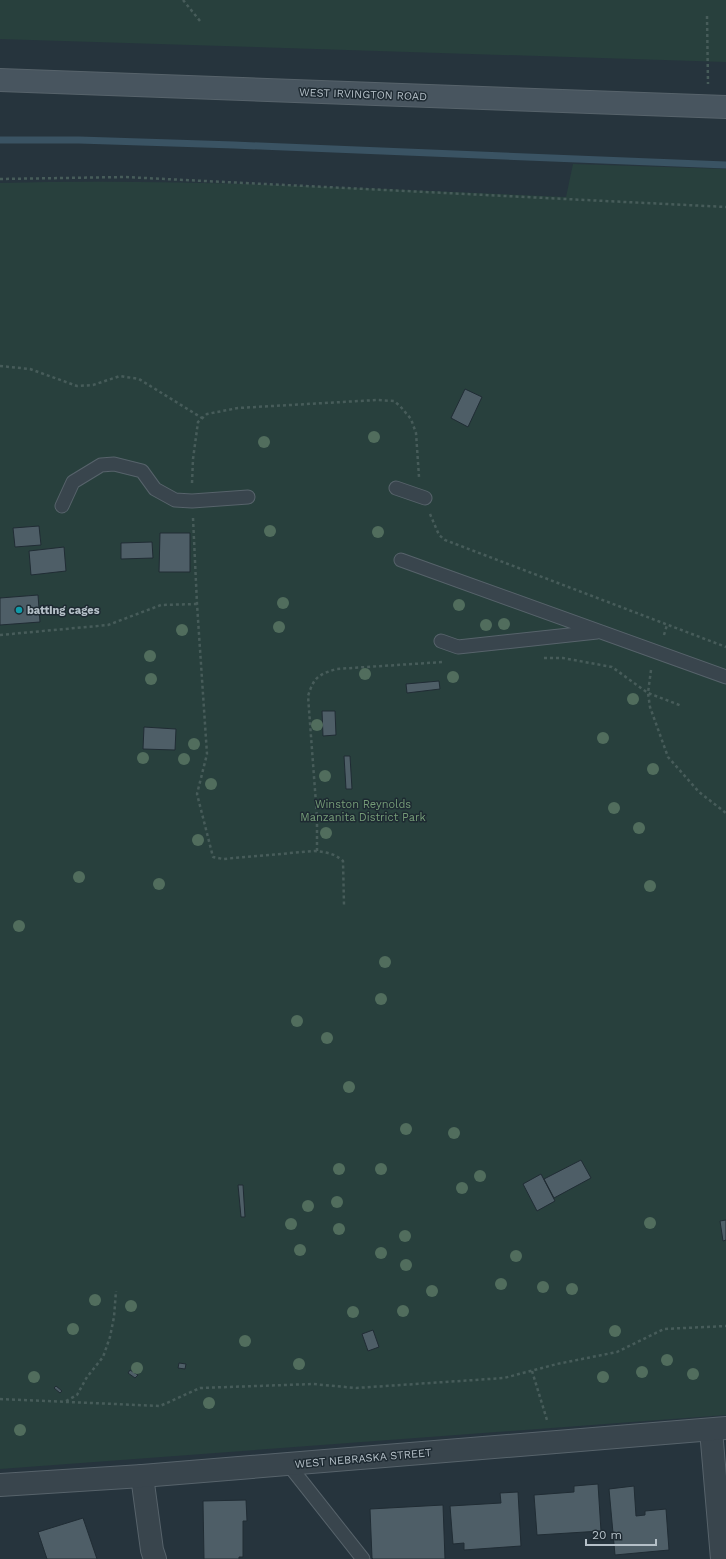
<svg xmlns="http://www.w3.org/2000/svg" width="726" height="1559" font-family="'Work Sans',sans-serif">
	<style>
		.green { fill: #28403d }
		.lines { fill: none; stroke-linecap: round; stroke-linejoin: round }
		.stream { stroke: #3a5363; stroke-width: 7 }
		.building { fill: #4e5e67; stroke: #202c34 }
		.service-casing { stroke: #57636b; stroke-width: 15 }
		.minor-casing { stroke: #57636b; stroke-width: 24 }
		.tertiary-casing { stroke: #57636b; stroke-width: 24 }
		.secondary-casing { stroke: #57636b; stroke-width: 24 }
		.path { stroke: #475c5a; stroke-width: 2.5; stroke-dasharray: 3 3; stroke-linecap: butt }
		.service { stroke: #39454d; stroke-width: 13 }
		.minor { stroke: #39454d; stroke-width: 22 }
		.tertiary { stroke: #39454d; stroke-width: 22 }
		.secondary { stroke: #48555f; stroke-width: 22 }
		.tree { fill: #516d5d }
		.culture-dot { fill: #0f9aa8; stroke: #1e2a32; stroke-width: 1.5 }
		.labels { text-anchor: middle; stroke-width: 3; stroke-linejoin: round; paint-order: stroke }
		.street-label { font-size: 11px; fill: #b5c0c8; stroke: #1e2a32 }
		.poi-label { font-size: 11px; font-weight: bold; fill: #b5c0c8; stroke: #1e2a32; text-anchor: start }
		.park-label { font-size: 11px; fill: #759c77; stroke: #1e2a32 }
	</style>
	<rect width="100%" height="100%" fill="#26343d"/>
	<path class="green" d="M0,0h726v62l-726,-23z
		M573,164l153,5v1246l-726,54v-1286c189,-5 378,6 566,14z"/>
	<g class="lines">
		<path class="stream" d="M0,140h79l155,5 492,20"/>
	</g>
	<path class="building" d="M465,389l17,8 -14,30 -17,-9z
		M39,526l2,19 -26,2 -2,-19z
		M160,533h30v39h-31z
		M152,542l1,16 -32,1v-16z
		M64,547l2,24 -35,4 -2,-24z
		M38,595l2,27 -40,3v-27z
		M439,681l1,8 -33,4 -1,-9z
		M322,711h13l1,24 -13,1z
		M144,727l32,2 -1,21 -32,-1z
		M344,756h6l2,33h-6z
		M581,1160l10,18 -37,20 -10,-19z
		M541,1174l14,27 -18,10 -14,-27z
		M238,1185h5l2,32h-4z
		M726,1220v20l-3,1 -3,-20z
		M373,1330l6,17 -11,4 -6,-17z
		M179,1363l7,1 -1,5 -7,-1z
		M130,1370l8,5 -3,3 -7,-5z
		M56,1386l6,5 -2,2 -6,-5z
		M598,1484l3,47 -64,4 -3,-40 40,-3v-6z
		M634,1486l2,30 9,-1v-4l21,-2 3,41 -54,5 -6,-66z
		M518,1492l3,54 -57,4v-7l-11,1 -3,-38 51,-3 -1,-10z
		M246,1500l1,21h-4v36h-4v2h-35l-1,-58z
		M443,1505l2,54h-72l-1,-1 -2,-49z
		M83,1518l14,41h-50l-9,-27z"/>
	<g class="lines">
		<defs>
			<path id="service" d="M396,488l29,10
				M62,506l11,-24 28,-17 13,-1 28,7 13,18 20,11 17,1 56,-4
				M401,560l325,117
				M441,641l17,6 139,-15
				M288,1464l75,95"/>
			<path id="minor" d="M711,1430l11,129
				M142,1476l10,74 3,9"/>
			<path id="tertiary" d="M0,1485l142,-9 584,-48"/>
			<path id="secondary" d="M0,80l726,27"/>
		</defs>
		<use href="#service" class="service-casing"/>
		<use href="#minor" class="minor-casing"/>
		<use href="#tertiary" class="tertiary-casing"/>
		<use href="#secondary" class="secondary-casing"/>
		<path class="path" d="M183,0l17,21
			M707,16l1,68
			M0,179l125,-2 601,30
			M0,366l30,3 47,17 16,-1 27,-9 19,3 63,39
			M192,483l1,-24 5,-37 9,-8 31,-6 139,-8 17,1 6,5 11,13 5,14 3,44
			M430,514l9,21 6,5 281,107
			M193,518l4,86 10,150 -10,40 16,63 10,2 91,-8c11,1 20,2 29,10l1,44
			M0,635l108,-10 53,-20 36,-1
			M664,635l3,-10
			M544,658h19l49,9 36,26 34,13
			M651,670l-3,23 2,14 18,50 31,35 27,21
			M317,851v-34l-9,-121c6,-19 10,-21 28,-27l107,-7
			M532,1371l15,49
			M0,1399l160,7 40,-18 113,-4 43,4 148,-10 53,-14 60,-12 47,-23 62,-3
			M66,1401l11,-6 10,-18 16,-20 7,-20 4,-20 2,-26"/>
		<use href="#service" class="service"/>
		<use href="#minor" class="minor"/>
		<use href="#tertiary" class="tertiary"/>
		<use href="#secondary" class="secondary"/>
	</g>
	<g class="tree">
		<circle cx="374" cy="437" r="6"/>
		<circle cx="264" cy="442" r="6"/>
		<circle cx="270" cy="531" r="6"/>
		<circle cx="378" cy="532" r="6"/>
		<circle cx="283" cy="603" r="6"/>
		<circle cx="459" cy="605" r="6"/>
		<circle cx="504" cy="624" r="6"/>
		<circle cx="486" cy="625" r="6"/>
		<circle cx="279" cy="627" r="6"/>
		<circle cx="182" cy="630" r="6"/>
		<circle cx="150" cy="656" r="6"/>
		<circle cx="365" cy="674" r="6"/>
		<circle cx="453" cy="677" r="6"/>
		<circle cx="151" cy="679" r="6"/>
		<circle cx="633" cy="699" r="6"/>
		<circle cx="317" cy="725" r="6"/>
		<circle cx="603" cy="738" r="6"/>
		<circle cx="194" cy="744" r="6"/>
		<circle cx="143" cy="758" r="6"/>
		<circle cx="184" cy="759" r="6"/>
		<circle cx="653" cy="769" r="6"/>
		<circle cx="325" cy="776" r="6"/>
		<circle cx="211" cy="784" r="6"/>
		<circle cx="614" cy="808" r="6"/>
		<circle cx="639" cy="828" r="6"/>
		<circle cx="326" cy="833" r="6"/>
		<circle cx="198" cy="840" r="6"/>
		<circle cx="79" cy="877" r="6"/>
		<circle cx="159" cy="884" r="6"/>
		<circle cx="650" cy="886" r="6"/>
		<circle cx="19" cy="926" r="6"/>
		<circle cx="385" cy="962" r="6"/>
		<circle cx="381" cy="999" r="6"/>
		<circle cx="297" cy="1021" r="6"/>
		<circle cx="327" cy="1038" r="6"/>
		<circle cx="349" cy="1087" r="6"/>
		<circle cx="406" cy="1129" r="6"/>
		<circle cx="454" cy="1133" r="6"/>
		<circle cx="339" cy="1169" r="6"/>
		<circle cx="381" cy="1169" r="6"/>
		<circle cx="480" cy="1176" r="6"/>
		<circle cx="462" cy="1188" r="6"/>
		<circle cx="337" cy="1202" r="6"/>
		<circle cx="308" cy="1206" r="6"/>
		<circle cx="650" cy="1223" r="6"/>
		<circle cx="291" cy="1224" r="6"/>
		<circle cx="339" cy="1229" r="6"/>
		<circle cx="405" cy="1236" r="6"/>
		<circle cx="300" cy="1250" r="6"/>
		<circle cx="381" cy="1253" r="6"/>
		<circle cx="516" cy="1256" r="6"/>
		<circle cx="406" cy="1265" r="6"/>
		<circle cx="501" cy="1284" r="6"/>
		<circle cx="543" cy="1287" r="6"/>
		<circle cx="572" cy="1289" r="6"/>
		<circle cx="432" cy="1291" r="6"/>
		<circle cx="95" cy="1300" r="6"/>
		<circle cx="131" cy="1306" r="6"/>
		<circle cx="403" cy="1311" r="6"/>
		<circle cx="353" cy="1312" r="6"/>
		<circle cx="73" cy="1329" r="6"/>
		<circle cx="615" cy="1331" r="6"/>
		<circle cx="245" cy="1341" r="6"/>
		<circle cx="667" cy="1360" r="6"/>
		<circle cx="299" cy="1364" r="6"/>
		<circle cx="137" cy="1368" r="6"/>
		<circle cx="642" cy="1372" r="6"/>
		<circle cx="693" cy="1374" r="6"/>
		<circle cx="34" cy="1377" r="6"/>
		<circle cx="603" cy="1377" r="6"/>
		<circle cx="209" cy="1403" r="6"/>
		<circle cx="20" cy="1430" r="6"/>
	</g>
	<circle class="culture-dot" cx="19" cy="610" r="4"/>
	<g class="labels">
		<g class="street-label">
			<text transform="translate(363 94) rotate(2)" y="4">WEST IRVINGTON ROAD</text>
			<text transform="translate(363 1458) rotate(-5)" y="4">WEST NEBRASKA STREET</text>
		</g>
		<g class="poi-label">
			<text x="27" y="614">batting cages</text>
		</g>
		<g class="park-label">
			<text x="363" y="808">Winston Reynolds<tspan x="363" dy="13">Manzanita District Park</tspan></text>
		</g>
	</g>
	<path d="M586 1539v6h70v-6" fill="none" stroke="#b5c0c8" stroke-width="2"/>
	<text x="592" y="1539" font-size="12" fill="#b5c0c8" stroke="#1e2a32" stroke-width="3" paint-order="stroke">20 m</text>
</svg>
